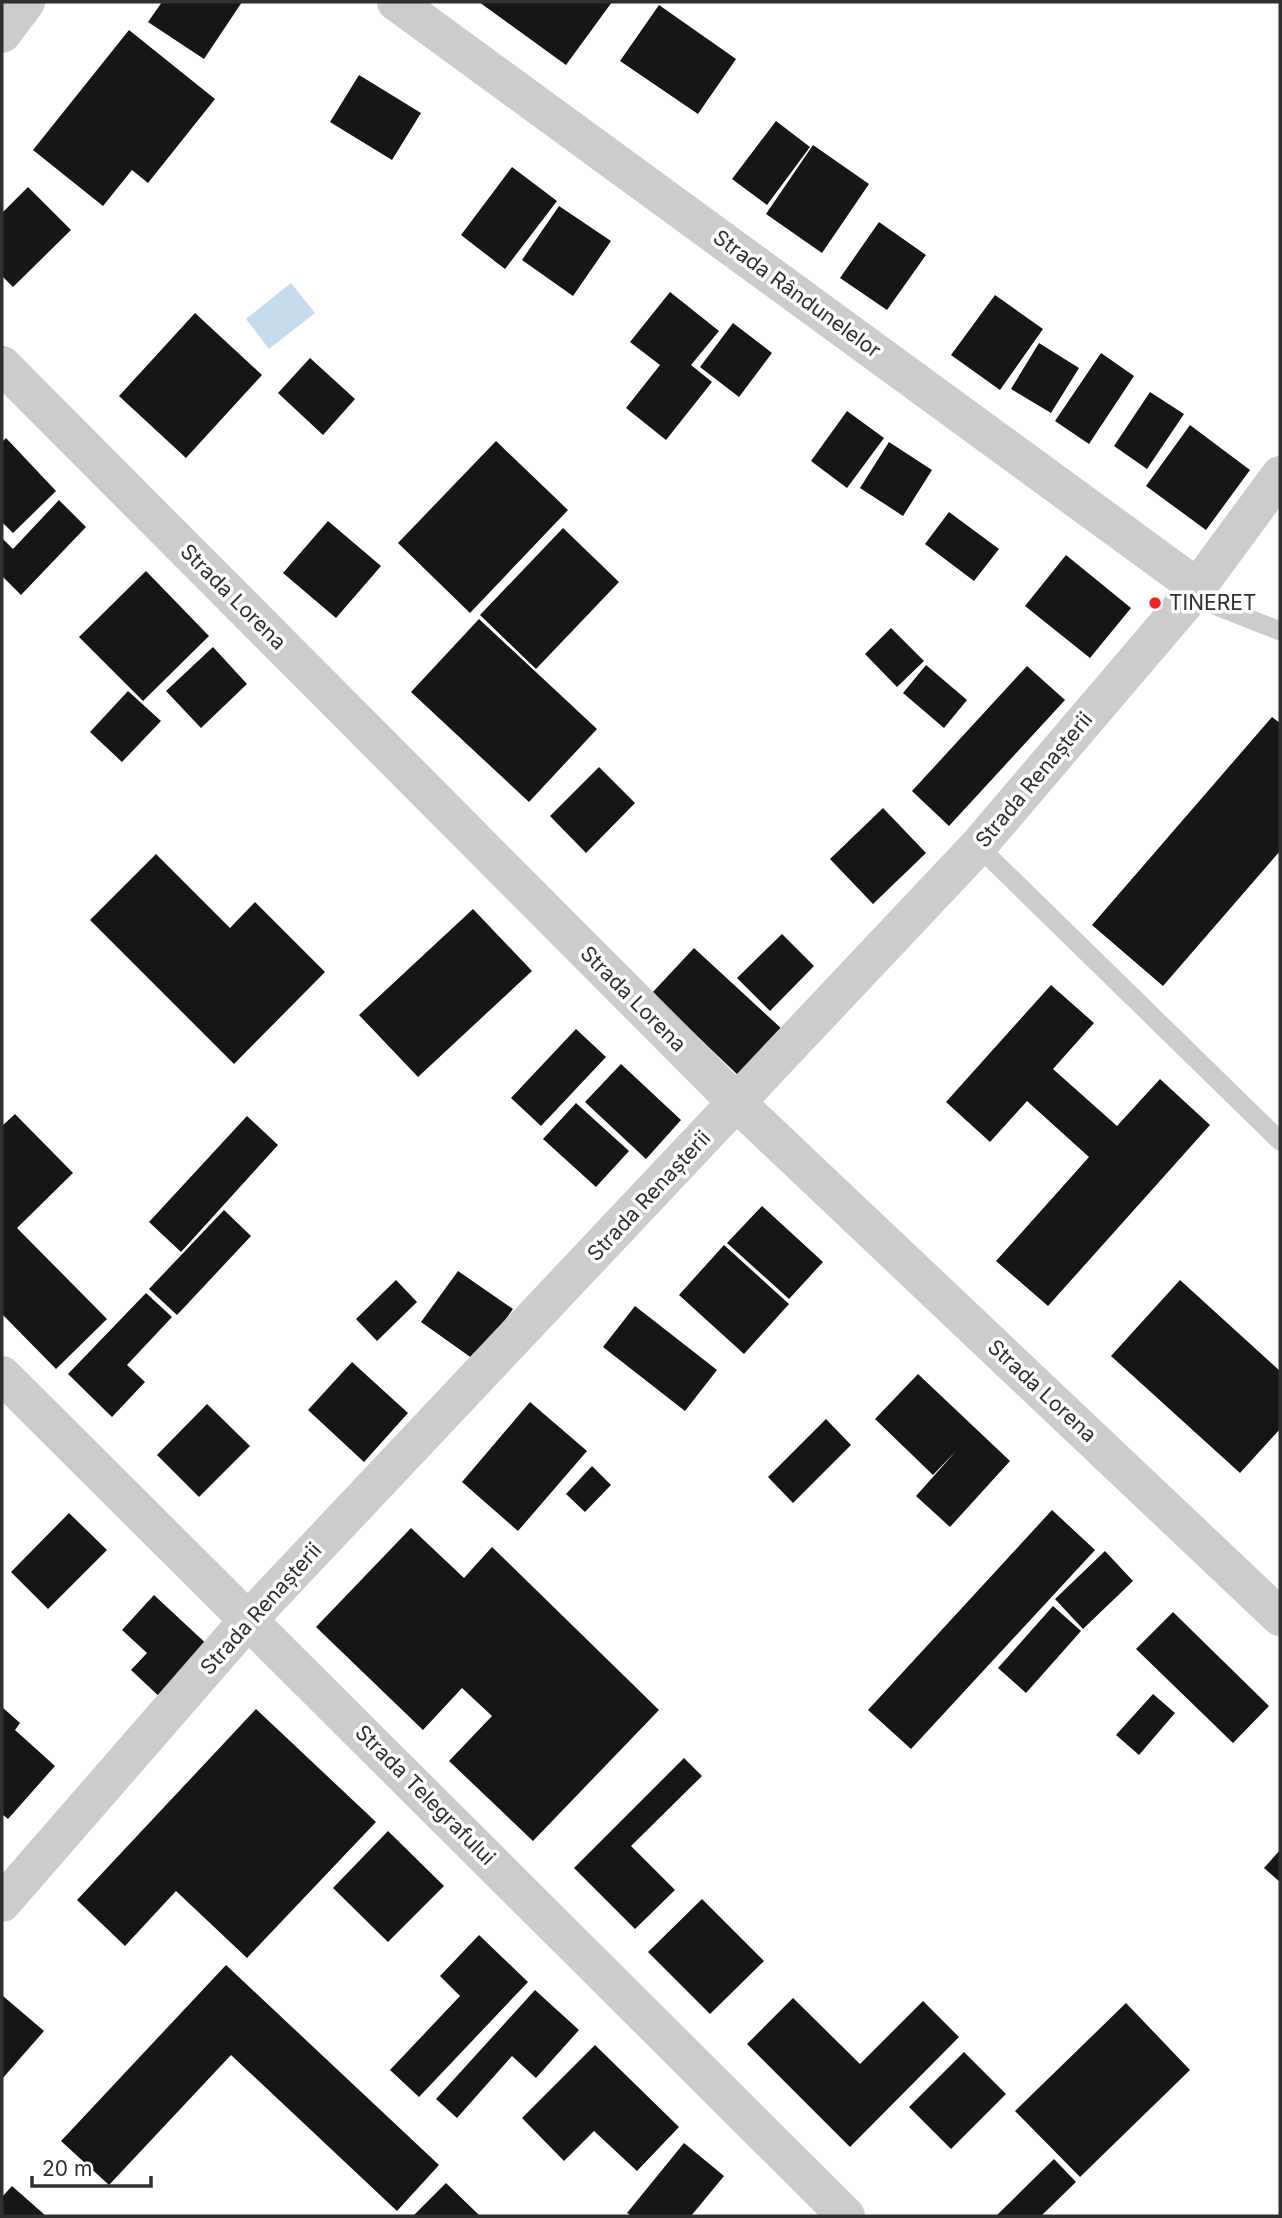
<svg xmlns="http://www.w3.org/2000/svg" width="1282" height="2218" font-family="Inter,sans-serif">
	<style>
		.water { fill: #c6dcee }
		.building { fill: #161616 }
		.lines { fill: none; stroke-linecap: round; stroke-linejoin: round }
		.service { stroke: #ccc; stroke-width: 19 }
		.minor { stroke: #ccc; stroke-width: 38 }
		.poi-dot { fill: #f32425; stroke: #fff; stroke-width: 2.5 }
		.labels { text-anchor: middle; stroke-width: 7; stroke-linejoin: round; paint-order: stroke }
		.street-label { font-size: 21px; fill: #2f2f2f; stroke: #fff }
		.poi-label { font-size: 21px; fill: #2f2f2f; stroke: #fff; text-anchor: start }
	</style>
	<rect width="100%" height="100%" fill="#fff"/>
	<path class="water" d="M291,283l24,30 -46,36 -23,-30z"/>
	<path class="building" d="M162,2h80l-38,57 -56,-37z
		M479,2h133l-46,63z
		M659,5l77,54 -38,55 -78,-53z
		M129,30l86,69 -67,84 -16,-13 -29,36 -70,-56z
		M359,75l62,38 -29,47 -62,-38z
		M776,121l34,26 -43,58 -35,-26z
		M813,145l56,39 -47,69 -56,-39z
		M512,167l45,34 -52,68 -44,-34z
		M28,187l43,43 -58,57 -11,-11v-63z
		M559,206l52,35 -38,55 -51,-36z
		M879,222l47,33 -39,55 -47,-32z
		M670,292l49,39 -28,34 21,17 -46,58 -40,-32 34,-43 -30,-23z
		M995,295l48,34 -43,61 -49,-35z
		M195,313l67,62 -76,83 -67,-62z
		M733,323l39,30 -33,44 -39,-30z
		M1039,343l40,25 -28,45 -40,-24z
		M1101,353l33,23 -45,68 -34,-23z
		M310,358l45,41 -32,36 -45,-42z
		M1150,392l34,22 -37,55 -33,-23z
		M847,411l37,27 -37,50 -36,-27z
		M1190,425l60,45 -44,60 -60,-44z
		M6,438l50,53 -43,42 -11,-11v-80z
		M496,441l72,69 -98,103 -72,-70z
		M889,442l43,28 -29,46 -43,-28z
		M59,500l27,27 -65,68 -19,-19v-38l11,11z
		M949,512l50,37 -25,32 -49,-37z
		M328,521l53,45 -45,52 -53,-45z
		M563,528l56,54 -83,87 -56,-54z
		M1066,555l65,53 -41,50 -65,-52z
		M146,571l63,65 -66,65 -64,-64z
		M479,619l118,110 -68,73 -118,-110z
		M891,628l33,33 -27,26 -32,-33z
		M213,647l34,37 -46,44 -35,-37z
		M926,665l41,35 -23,28 -41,-35z
		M1027,666l38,34 -116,126 -37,-35z
		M128,691l33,30 -39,41 -32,-30z
		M1272,717l8,6v128l-117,135 -71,-61z
		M599,767l36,36 -49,50 -36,-37z
		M883,808l43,45 -53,51 -43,-45z
		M156,854l74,74 25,-26 70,70 -91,92 -144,-144z
		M473,909l59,62 -114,106 -59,-62z
		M782,934l32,32 -44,45 -33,-33z
		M694,948l89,82 -43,47 -88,-84z
		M1051,985l43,38 -41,46 64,57 43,-47 50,46 -162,181 -52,-45 93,-104 -62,-56 -37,41 -44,-40z
		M576,1029l30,28 -65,69 -30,-28z
		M621,1064l60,56 -35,39 -61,-57z
		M576,1103l53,48 -33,36 -53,-48z
		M15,1114l58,59 -56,55 90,91 -51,50 -54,-55v-188z
		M247,1116l31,29 -97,107 -32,-30z
		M762,1206l61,56 -34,37 -62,-56z
		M224,1210l27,26 -74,79 -28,-26z
		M724,1245l65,59 -45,50 -65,-59z
		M458,1271l55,38 -37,52 -55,-39z
		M396,1280l21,22 -40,39 -21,-22z
		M1180,1280l100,91v58l-40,44 -129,-117z
		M146,1293l26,24 -45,48 18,17 -33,35 -44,-43z
		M635,1306l82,64 -32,41 -82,-64z
		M352,1362l56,51 -44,49 -56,-52z
		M918,1374l92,87 -60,66 -34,-31 41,-46 -24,25 -58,-56z
		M530,1402l57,49 -69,80 -56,-49z
		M207,1404l43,42 -51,51 -42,-42z
		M826,1419l25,26 -58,58 -25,-26z
		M592,1466l19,19 -26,27 -19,-18z
		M1052,1510l43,40 -184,199 -43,-39z
		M69,1513l38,37 -59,59 -37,-37z
		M411,1528l53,50 28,-31 167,163 -126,131 -84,-80 43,-45 -30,-28 -39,42 -107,-103z
		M1105,1551l28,30 -50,48 -28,-30z
		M154,1595l58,54 -49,51 -32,-30 16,-17 -25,-23z
		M1053,1606l28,25 -55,62 -28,-25z
		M1173,1612l96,94 -36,37 -97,-94z
		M1153,1694l22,19 -36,42 -23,-20z
		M2,1707l18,16 -5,7 40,36 -47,53 -6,-5z
		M256,1709l120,113 -129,136 -71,-67 -51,55 -48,-46z
		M684,1758l18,18 -71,70 44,44 -40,39 -61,-61z
		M388,1831l56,55 -56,56 -55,-54z
		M1280,1850v32l-16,-14z
		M702,1899l62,62 -54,53 -62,-62z
		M479,1935l49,47 -109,115 -29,-27 70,-74 -20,-20z
		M226,1965l213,200 -42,46 -166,-156 -122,130 -48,-44z
		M535,1990l44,40 -43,48 -24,-22 -55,62 -21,-19z
		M3,1996l41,35 -42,48v-81z
		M793,1998l67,66 63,-63 36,36 -109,110 -103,-103z
		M1126,2003l64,67 -110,107 -65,-66z
		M595,2045l84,82 -42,44 -43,-40 -30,30 -42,-43z
		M964,2052l42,42 -55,55 -42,-42z
		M684,2143l40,33 -33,40h-59l-5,-3z
		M1054,2159l22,23 -35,34h-45z
		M446,2183l34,33h-67z
		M12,2186l34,30h-44v-19z"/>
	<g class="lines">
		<path class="service" d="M1191,596l89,35
			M978,846l302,295"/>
		<path class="minor" d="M396,2l801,585
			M2,34l24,-32
			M2,365l735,738 543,514
			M2,1375l844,841
			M2,1903l247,-284 729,-773 213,-250 89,-121"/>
	</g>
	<circle class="poi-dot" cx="1155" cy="603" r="7"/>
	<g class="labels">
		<g class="street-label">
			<text transform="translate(797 294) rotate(36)" y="7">Strada Rândunelelor</text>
			<text transform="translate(233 597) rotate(45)" y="7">Strada Lorena</text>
			<text transform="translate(1034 780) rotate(-50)" y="7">Strada Renașterii</text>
			<text transform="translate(633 999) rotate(45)" y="7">Strada Lorena</text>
			<text transform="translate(649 1196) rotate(-47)" y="7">Strada Renașterii</text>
			<text transform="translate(1042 1391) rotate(43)" y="7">Strada Lorena</text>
			<text transform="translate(261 1609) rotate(-48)" y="7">Strada Renașterii</text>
			<text transform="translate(425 1795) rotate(45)" y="7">Strada Telegrafului</text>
		</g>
		<g class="poi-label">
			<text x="1169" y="610">TINERET</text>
		</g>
	</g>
	<rect width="1282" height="2218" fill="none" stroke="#2f2f2f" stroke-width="7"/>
	<path d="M32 2176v10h119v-10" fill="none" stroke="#2f2f2f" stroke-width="3.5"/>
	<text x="42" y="2176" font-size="21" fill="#2f2f2f" stroke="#ffffff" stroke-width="5" paint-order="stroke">20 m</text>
</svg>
